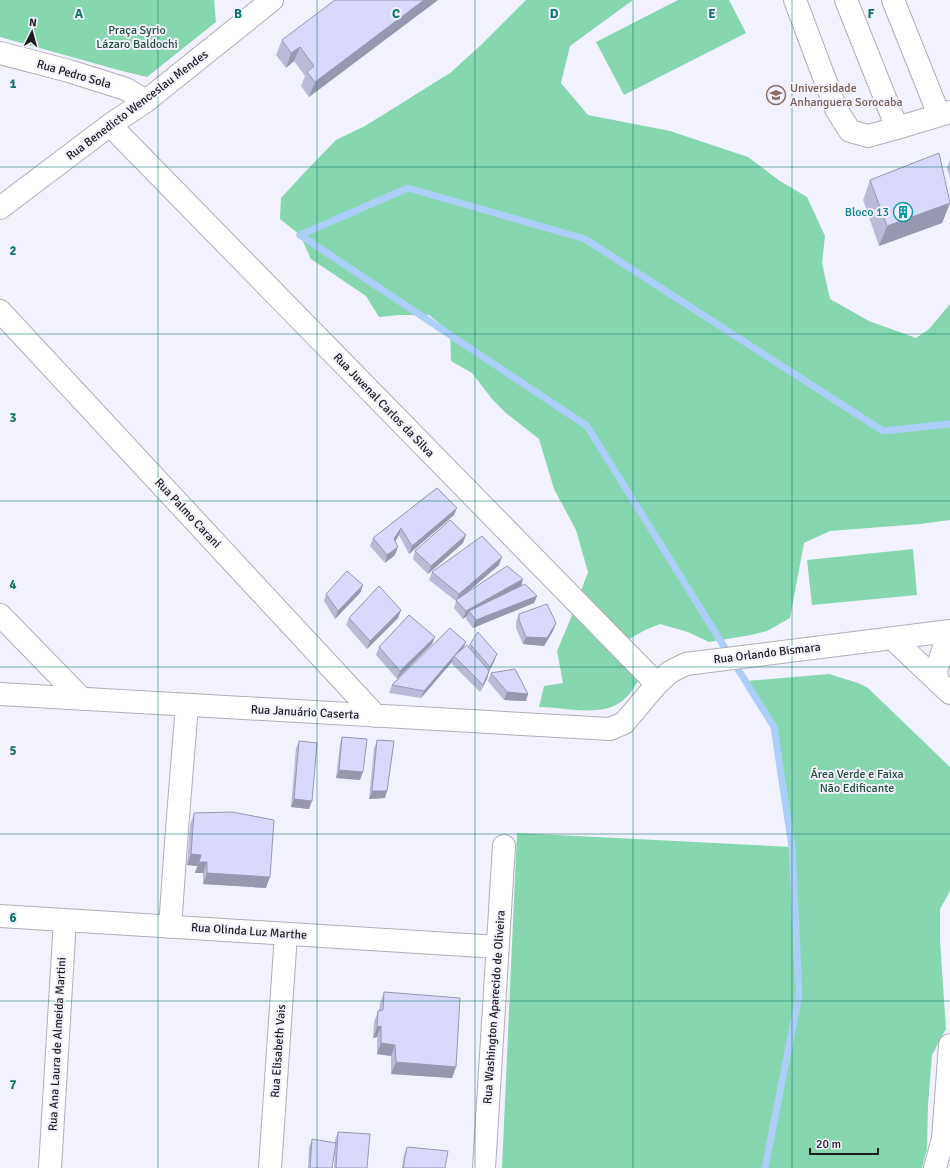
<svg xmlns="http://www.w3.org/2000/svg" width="950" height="1168" font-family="Signika,sans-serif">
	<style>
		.green { fill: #86d7af }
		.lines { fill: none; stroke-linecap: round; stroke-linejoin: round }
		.stream { stroke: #abcff9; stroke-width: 7 }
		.minor-casing { stroke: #afafb9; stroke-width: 24 }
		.minor { stroke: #fff; stroke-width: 22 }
		.wall { fill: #babbd9 }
		.shaded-wall { fill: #9798b0 }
		.building { fill: #d8d9fc; stroke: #9798b0 }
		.grid { fill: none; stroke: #0f766e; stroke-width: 1; stroke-opacity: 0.55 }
		.labels { text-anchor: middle; stroke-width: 4; stroke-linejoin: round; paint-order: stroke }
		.park-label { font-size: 12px; fill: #244f3b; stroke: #f1f2fd }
		.street-label { font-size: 12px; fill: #1d1d21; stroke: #f1f2fd }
		.education-label { font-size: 12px; fill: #785e54; stroke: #f1f2fd; text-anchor: start }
		.culture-label { font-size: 12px; fill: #0d838f; stroke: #f1f2fd; text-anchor: end }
		.grid-label { font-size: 13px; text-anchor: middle; font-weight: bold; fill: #0f766e; stroke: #f1f2fd; stroke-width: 4; stroke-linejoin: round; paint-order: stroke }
	</style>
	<rect width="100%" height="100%" fill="#f1f2fd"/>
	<path class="green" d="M0,0h214l2,22 -69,55 -25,-6 -122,-34z
		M526,0h107l-63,46 -9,37 27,32 82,16 78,26 32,24 27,16 18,39 -3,27 8,36 39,22 47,17 13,-9 21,-25v216l-30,4 -90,7 -26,12 -14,75 -23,13 -16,4 -42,7 -21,-10 -28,-8 -15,6 -28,16 24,28c-3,6 -6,14 -11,19 -21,28 -61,14 -91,14l5,-21 19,-3 -6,-32 13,-31 18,-48 -12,-42 -22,-41 -15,-50 -33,-26 -14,-14 -20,-26 -21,-12 -1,-29 -21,-17h-30l-20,2 -13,-21 -55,-37 -11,-24 -20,-16 1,-21 25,-27 30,-31 29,-14 85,-53 30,-27z
		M678,0h51l17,33 -122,62 -28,-53z
		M913,549l4,46 -105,10 -5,-45z
		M829,674l29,9 10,5 82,79v124l-10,18v31l6,89 -14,26 -4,50 -1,44 -5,19h-420l15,-335 275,14 -18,-120 -28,-46z"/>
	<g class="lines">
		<path class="stream" d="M300,235l287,191 187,301 18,120 7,148 -34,173
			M300,235l108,-47 177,51 298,192 67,-7"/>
		<defs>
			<path id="minor" d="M795,0l41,109 14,22 18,5 29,-8 53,-16
				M846,0l51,128
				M893,0l46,115
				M0,53l69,18 57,18 20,12
				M110,125l547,559
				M0,208l110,-83 36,-24 126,-101
				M0,311l376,405
				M0,615l82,84
				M892,638l58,55
				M938,682l-2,-11 9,-27 5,-9
				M0,694l610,35 14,-6 33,-39 13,-12 16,-8 264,-33
				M0,916l498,31
				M170,927l7,-98 10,-124
				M50,1168l15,-248
				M270,1168l16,-234
				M484,1168l20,-322
				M935,1168l8,-29 7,-94"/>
		</defs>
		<use href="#minor" class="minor-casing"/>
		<use href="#minor" class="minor"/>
	</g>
	<path class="wall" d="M438,0l-129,97 -8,-11 4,-10 -11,-15 -8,7 -10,-13 6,-15z
		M950,159v19l-3,-10z
		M870,180l80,23 -8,20 -63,23 -16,-46z
		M437,488l17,27 -45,39 -10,-19 -4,6v14l-10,8 -15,-17 3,-8z
		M463,543l-35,31 -15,-15 2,-8z
		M499,565l-35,30 57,-9 16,10 -3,7 -61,25 -7,-9 1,-3 -4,3 -9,-11 2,-7 -27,-21 3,-8z
		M363,585l-3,8 -25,26 -11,-18 2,-7z
		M401,610l-3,8 -31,31 -21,-24 3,-7z
		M519,614l37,9 -3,8 -9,15 -21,-2 -7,-16v-6z
		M466,642l-3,6 5,-1 2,-3 24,18 -5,9 -2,8 -7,13 -28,-28v-2l-31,36 -32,-5 3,-8z
		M432,644l-35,35 -21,-24 3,-8z
		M491,673l37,21 -2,7 -22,-1 -16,-19z
		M342,737l18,43 -24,-2 4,-34z
		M377,740l8,58 -16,1 5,-51z
		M299,741l10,68 -18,-2 5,-59z
		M194,813l72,75 -63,-4v-11h-8l2,-7 -10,-1 3,-40z
		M384,992l72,75 -4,11 -61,-4v-18l-14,-2v-17l-4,1 1,-16 4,-11 1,-1 1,-7z
		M338,1132l29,36h-33l1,-17 -3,17h-24l1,-21 3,-8 23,4v-3z
		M407,1147l38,21h-43l2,-13z"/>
	<path class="shaded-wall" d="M424,0h14l-129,97 6,-15z
		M300,47l-6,14 -8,7 5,-15z
		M950,203l-8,20 -63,23 8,-20z
		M457,508l-3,7 -45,39 3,-8z
		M401,528l-2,7 -7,12 2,-8z
		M466,535l-3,8 -35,31 3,-8z
		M398,547l-3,8 -10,8 2,-8z
		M502,557l-3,8 -43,37 3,-8z
		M523,579l-2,8 -52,24 -2,5 -4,3 3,-8z
		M363,585l-3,8 -25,26 3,-8z
		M537,596l-3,7 -61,25 3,-8z
		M401,610l-3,8 -31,31 3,-8z
		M556,623l-3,8 -9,15 -21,-2 3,-7z
		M435,637l-3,7 -35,35 3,-8z
		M466,642l-3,7 -9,7 -2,6 -31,36 3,-7z
		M497,654l-3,8 -7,13 3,-8z
		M489,671l-2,8 -7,13z
		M507,692l21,2 -2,7 -22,-1z
		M339,770l24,2 -3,8 -24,-2z
		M372,791h15l-2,7 -16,1z
		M294,799l18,2 -3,8 -18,-2z
		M191,854l10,1 -4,11 -10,-1z
		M199,862h8l-4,11h-8z
		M207,873l63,4 -4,11 -63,-4z
		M381,1026l-4,11 -4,1 4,-11z
		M381,1043l14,2 -4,11 -14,-2z
		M396,1062l60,5 -4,11 -61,-4z"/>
	<path class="building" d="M335,0h89l-109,82 -8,-10 7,-6 -14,-19 -9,6 -9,-13z
		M939,153l11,50 -63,23 -17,-46z
		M437,488l20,20 -45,38 -11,-18 -7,11 4,8 -11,8 -14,-17z
		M450,520l16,15 -35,31 -16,-15z
		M482,536l20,21 -43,37 -27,-22z
		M507,566l16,13 -57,32 -10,-11z
		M347,571l16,14 -25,26 -12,-17z
		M525,584l12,12 -61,24 -7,-9z
		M379,586l22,24 -31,31 -21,-23z
		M547,604l9,19 -9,15 -21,-1 -7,-17v-6z
		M409,615l26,22 -35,34 -21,-24z
		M450,628l16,14 -42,49 -32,-6z
		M478,632l19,22 -7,13 -20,-23z
		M467,645l22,26 -6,14 -29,-29z
		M515,669l13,25 -21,-2 -16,-19z
		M342,737l25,2 -4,33 -24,-2z
		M377,740l17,1 -7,50h-15z
		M299,741l18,2 -5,58 -18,-2z
		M232,812l42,8 -4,57 -63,-4v-11h-8l2,-7 -10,-1 3,-41z
		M384,992l76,6 -4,69 -60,-5 -1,-17 -14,-2v-17l-4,1 1,-16 5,-1z
		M338,1132l32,2 -3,34h-31z
		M312,1139l24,4 -4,25h-22z
		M407,1147l41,4 -3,17h-42z"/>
	<path class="grid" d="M158,0v1168M317,0v1168M475,0v1168M633,0v1168M792,0v1168M0,167h950M0,334h950M0,501h950M0,667h950M0,834h950M0,1001h950"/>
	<defs>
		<symbol id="university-ring" viewBox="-11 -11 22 22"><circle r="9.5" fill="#f1f2fd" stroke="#8d6e63" stroke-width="1.5"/><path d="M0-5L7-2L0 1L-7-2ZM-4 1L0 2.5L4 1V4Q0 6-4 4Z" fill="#8d6e63"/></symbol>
		<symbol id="building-ring" viewBox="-11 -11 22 22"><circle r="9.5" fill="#f1f2fd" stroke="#0f9aa8" stroke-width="1.5"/><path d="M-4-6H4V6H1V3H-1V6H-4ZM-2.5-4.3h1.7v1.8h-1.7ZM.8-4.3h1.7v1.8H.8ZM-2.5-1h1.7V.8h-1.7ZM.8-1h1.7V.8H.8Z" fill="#0f9aa8"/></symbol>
	</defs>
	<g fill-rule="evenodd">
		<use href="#university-ring" x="765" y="84" width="22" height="22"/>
		<use href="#building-ring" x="892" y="201" width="22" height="22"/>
	</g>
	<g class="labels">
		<g class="park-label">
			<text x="137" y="34">Praça Syrio<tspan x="137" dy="14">Lázaro Baldochi</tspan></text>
			<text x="857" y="778">Área Verde e Faixa<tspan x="857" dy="14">Não Edificante</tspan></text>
		</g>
		<g class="street-label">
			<text transform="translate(74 74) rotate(16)" y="4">Rua Pedro Sola</text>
			<text transform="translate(137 105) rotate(-37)" y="4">Rua Benedicto Wenceslau Mendes</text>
			<text transform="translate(384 405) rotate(46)" y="4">Rua Juvenal Carlos da Silva</text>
			<text transform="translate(188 513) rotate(47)" y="4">Rua Palmo Carani</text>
			<text transform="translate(767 653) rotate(-7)" y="4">Rua Orlando Bismara</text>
			<text transform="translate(305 712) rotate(3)" y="4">Rua Januário Caserta</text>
			<text transform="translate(249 931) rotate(4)" y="4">Rua Olinda Luz Marthe</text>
			<text transform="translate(494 1007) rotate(-86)" y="4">Rua Washington Aparecido de Oliveira</text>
			<text transform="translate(57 1044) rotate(-87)" y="4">Rua Ana Laura de Almeida Martini</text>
			<text transform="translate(278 1051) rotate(-86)" y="4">Rua Elisabeth Vais</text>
		</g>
		<g class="education-label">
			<text x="790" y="92">Universidade<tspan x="790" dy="14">Anhanguera Sorocaba</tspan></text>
		</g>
		<g class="culture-label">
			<text x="889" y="216">Bloco 13</text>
		</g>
	</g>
	<g class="grid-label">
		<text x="79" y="18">A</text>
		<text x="238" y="18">B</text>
		<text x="396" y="18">C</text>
		<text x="554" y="18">D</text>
		<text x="712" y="18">E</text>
		<text x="871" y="18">F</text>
		<text x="13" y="88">1</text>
		<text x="13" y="255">2</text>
		<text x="13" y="422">3</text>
		<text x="13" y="589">4</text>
		<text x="13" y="755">5</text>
		<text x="13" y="922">6</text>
		<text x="13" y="1089">7</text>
	</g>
	<g transform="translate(32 32) rotate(6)" stroke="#f1f2fd" stroke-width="3" paint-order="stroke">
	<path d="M0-3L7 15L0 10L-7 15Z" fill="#1d1d21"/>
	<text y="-6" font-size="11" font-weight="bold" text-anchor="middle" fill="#1d1d21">N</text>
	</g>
	<path d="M810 1148v6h68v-6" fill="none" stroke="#1d1d21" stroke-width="2"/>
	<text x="816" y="1148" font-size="12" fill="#1d1d21" stroke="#f1f2fd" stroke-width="3" paint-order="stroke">20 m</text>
</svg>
